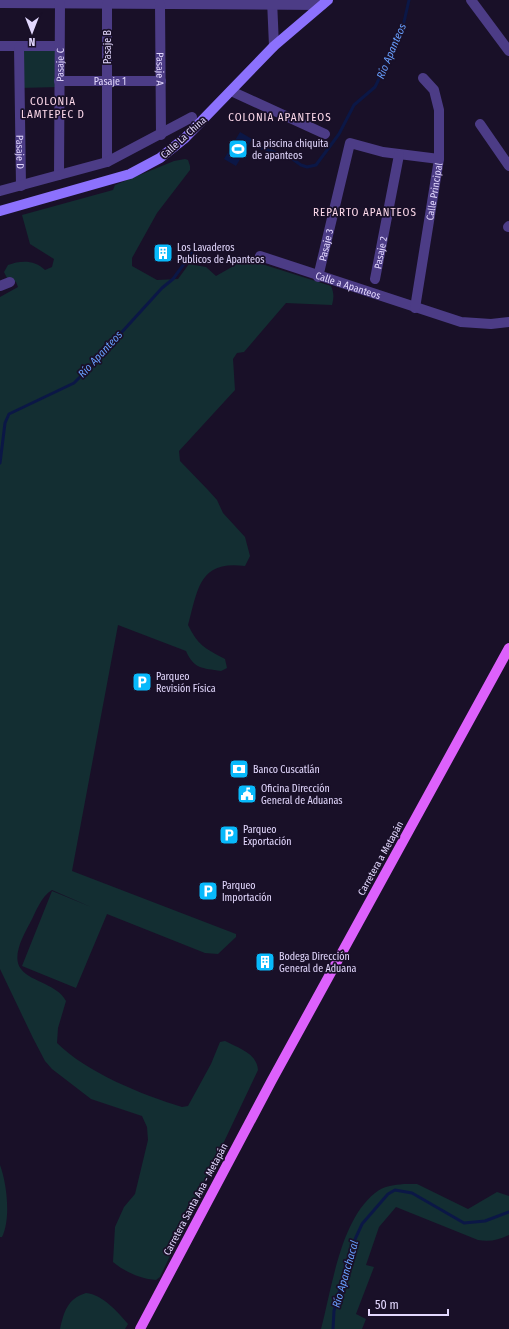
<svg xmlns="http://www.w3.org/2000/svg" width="509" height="1329" font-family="'Fira Sans Condensed',sans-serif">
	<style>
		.green { fill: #132e32 }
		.water { fill: #0b1746 }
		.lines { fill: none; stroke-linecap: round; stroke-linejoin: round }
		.stream { stroke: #0b1746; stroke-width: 3 }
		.street { stroke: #4c3c86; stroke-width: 10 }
		.secondary { stroke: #8c71fd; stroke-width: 10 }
		.primary { stroke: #dd61fc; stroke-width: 10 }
		.labels { text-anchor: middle; stroke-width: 3.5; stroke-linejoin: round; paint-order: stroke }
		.street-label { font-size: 10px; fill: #e3d8fe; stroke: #191028 }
		.poi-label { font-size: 10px; fill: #e3d8fe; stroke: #191028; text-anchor: start }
		.water-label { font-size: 11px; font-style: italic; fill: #689efd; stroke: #191028 }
		.neighbourhood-label { font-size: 11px; letter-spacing: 1px; fill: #fedaeb; stroke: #191028 }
	</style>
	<rect width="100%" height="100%" fill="#191028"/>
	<path class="green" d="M59,46v41l-40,1v-41z
		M185,159l3,1 2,6v4l-33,43 -25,45v8l25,14 21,-1 11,-15 17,3 10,9 30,-17 85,27c3,7 3,11 1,19l-46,-2 -42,49 -7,1 -4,6 2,31 -56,61 1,10 28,29 9,10 6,13 22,24 5,19 -5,10c-46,-6 -47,23 -57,59 10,20 16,23 37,34l2,9 -6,3c-19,-3 -27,-2 -35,-20l-68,-26 -46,246 164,63v3l-18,17 -13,-1 -98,-39 -31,74 -54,-22 30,-75 39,16 -39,-17c-11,6 -16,22 -22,33 -6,11 -19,34 -9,46 5,7 16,11 24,15 9,5 15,7 21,17l-8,27 -1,15c29,29 85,52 125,64l6,-1 23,-42 9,-22 5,-1c13,7 32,12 33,29l-98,207 -4,3c-15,-1 -31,-8 -43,-18l2,-35 9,-20 11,-13 13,-54 -1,-13 -5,-11 -51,-17 -39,-30 -7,-8 -12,-23 -33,-69v-672l18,-10 -2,-5 -9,-4 -3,-6 4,-7c13,-5 27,-5 37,5l7,-3 2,-8 -24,-15 -8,-29 91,-25 2,-5 59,-24z
		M0,1165c7,19 11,54 2,72h-2z
		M404,1184h13l51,25 29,-17 12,4v39c-11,5 -19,7 -31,5l-82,-33 -17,20 -13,38 8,2 -18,47 10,5 -4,10h-41c11,-41 19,-108 54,-136 8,-7 19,-8 29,-9z
		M86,1293c17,2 31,18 42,31l-3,5h-65c4,-17 7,-30 26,-36z"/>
	<path class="water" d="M240,132l12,7 -16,27 -12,-7z"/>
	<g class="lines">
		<path class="stream" d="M259,147l32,11 10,7 6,2 9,-2 23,-31 15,-29 21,-18 3,-6 26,-59 5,-22
			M0,463l5,-40 4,-9 65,-31 17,-17 71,-78 11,-9 19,-26
			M333,1329l1,-18 17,-63 11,-24 26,-30 7,-4 17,3 52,30 21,-2 24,-9"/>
		<g class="street">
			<path d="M272,0l2,46"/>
			<path d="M471,0l38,51"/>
			<path d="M0,3l322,2"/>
			<path d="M107,4v158"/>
			<path id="s1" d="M160,4l1,131"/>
			<path d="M0,46h59"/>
			<path id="s2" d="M19,47l2,139"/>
			<path id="s3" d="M59,81h102"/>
			<path d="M231,91l94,43"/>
			<path d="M480,124l29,42"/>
			<path id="s4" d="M59,175l1,-172"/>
			<path d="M0,191l107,-29 85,-45"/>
			<path d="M508,227l1,-1"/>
			<path id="s5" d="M260,256l201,66 30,2 18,-2"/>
			<path id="s6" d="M318,277l32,-134 33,9 56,7"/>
			<path id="s7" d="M375,279l24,-124"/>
			<path d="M0,286l10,-4"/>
			<path id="s8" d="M415,308l24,-149v-49l-5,-20 -11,-12"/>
		</g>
		<path class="secondary" d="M0,211l130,-37 30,-16 25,-20 89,-92 54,-46"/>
		<path class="primary" d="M140,1329l132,-249 237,-432"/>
	</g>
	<defs>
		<symbol id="stadium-square" viewBox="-11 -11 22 22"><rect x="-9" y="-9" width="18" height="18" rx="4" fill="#08b9fb" stroke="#191028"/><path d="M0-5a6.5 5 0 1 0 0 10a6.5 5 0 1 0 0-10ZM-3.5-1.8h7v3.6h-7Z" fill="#fff"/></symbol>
		<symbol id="building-square" viewBox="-11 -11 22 22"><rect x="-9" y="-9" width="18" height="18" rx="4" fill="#08b9fb" stroke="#191028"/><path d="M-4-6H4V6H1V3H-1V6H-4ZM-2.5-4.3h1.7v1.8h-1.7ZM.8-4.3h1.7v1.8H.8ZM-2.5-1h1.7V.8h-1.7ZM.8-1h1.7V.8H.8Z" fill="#fff"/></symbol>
		<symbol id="parking-square" viewBox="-11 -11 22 22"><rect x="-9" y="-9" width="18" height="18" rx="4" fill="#08b9fb" stroke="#191028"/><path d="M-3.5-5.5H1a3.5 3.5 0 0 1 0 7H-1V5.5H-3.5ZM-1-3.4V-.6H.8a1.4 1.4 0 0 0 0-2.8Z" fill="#fff"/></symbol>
		<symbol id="bank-square" viewBox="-11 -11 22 22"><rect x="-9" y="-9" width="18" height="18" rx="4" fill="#08b9fb" stroke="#191028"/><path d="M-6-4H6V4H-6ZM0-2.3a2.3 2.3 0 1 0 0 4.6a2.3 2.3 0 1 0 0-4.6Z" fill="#fff"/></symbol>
		<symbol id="civic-square" viewBox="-11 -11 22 22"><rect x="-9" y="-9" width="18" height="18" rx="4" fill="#08b9fb" stroke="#191028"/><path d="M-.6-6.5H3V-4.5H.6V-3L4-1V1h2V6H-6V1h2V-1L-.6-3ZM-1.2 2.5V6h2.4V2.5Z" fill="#fff"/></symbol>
	</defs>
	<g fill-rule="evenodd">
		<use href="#stadium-square" x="227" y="138" width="22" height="22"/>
		<use href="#building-square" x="152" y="242" width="22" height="22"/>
		<use href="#parking-square" x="131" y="671" width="22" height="22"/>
		<use href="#bank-square" x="228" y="758" width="22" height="22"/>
		<use href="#civic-square" x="236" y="783" width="22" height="22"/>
		<use href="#parking-square" x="218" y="824" width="22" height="22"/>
		<use href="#parking-square" x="197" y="880" width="22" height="22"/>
		<use href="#building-square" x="254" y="951" width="22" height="22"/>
	</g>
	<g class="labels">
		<g class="street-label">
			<text transform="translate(107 47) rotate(-90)" y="4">Pasaje B</text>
			<text dy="4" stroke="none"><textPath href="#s4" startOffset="110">Pasaje C</textPath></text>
			<text dy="4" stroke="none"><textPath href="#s1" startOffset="65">Pasaje A</textPath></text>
			<text dy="4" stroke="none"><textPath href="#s3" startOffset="51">Pasaje 1</textPath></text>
			<text transform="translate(183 137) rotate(-42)" y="4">Calle La China</text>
			<text dy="4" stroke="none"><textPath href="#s2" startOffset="105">Pasaje D</textPath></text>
			<text dy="4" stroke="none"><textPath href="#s8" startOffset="118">Calle Principal</textPath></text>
			<text dy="4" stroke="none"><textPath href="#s6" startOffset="33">Pasaje 3</textPath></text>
			<text dy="4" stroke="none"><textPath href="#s7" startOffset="27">Pasaje 2</textPath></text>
			<text dy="4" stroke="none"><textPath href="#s5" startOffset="93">Calle a Apanteos</textPath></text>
			<text transform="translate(380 858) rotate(-61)" y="4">Carretera a Metapán</text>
			<text transform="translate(195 1199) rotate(-62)" y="4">Carretera Santa Ana - Metapán</text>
		</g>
		<g class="poi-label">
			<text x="252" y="147">La piscina chiquita<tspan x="252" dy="12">de apanteos</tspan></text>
			<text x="177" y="251">Los Lavaderos<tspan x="177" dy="12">Publicos de Apanteos</tspan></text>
			<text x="156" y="680">Parqueo<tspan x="156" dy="12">Revisión Física</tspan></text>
			<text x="253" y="773">Banco Cuscatlán</text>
			<text x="261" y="792">Oficina Dirección<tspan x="261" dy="12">General de Aduanas</tspan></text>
			<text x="243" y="833">Parqueo<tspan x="243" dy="12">Exportación</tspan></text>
			<text x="222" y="889">Parqueo<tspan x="222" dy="12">Importación</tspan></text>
			<text x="279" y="960">Bodega Dirección<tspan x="279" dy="12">General de Aduana</tspan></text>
		</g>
		<g class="water-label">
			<text transform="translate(391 51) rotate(-67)" y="4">Río Apanteos</text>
			<text transform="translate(100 354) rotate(-47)" y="4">Río Apanteos</text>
			<text transform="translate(345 1274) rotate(-74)" y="4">Río Apanchacal</text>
		</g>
		<g class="neighbourhood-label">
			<text x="53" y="105">COLONIA<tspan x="53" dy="13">LAMTEPEC D</tspan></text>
			<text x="280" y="121">COLONIA APANTEOS</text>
			<text x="365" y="216">REPARTO APANTEOS</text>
		</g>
	</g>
	<g transform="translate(32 32) rotate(180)" stroke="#191028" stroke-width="3" paint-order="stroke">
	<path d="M0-3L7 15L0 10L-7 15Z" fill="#e3d8fe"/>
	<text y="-6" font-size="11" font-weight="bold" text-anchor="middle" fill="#e3d8fe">N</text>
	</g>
	<path d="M369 1309v6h79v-6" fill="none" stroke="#e3d8fe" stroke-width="2"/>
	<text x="375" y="1309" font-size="12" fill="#e3d8fe" stroke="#191028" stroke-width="3" paint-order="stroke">50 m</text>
</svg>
